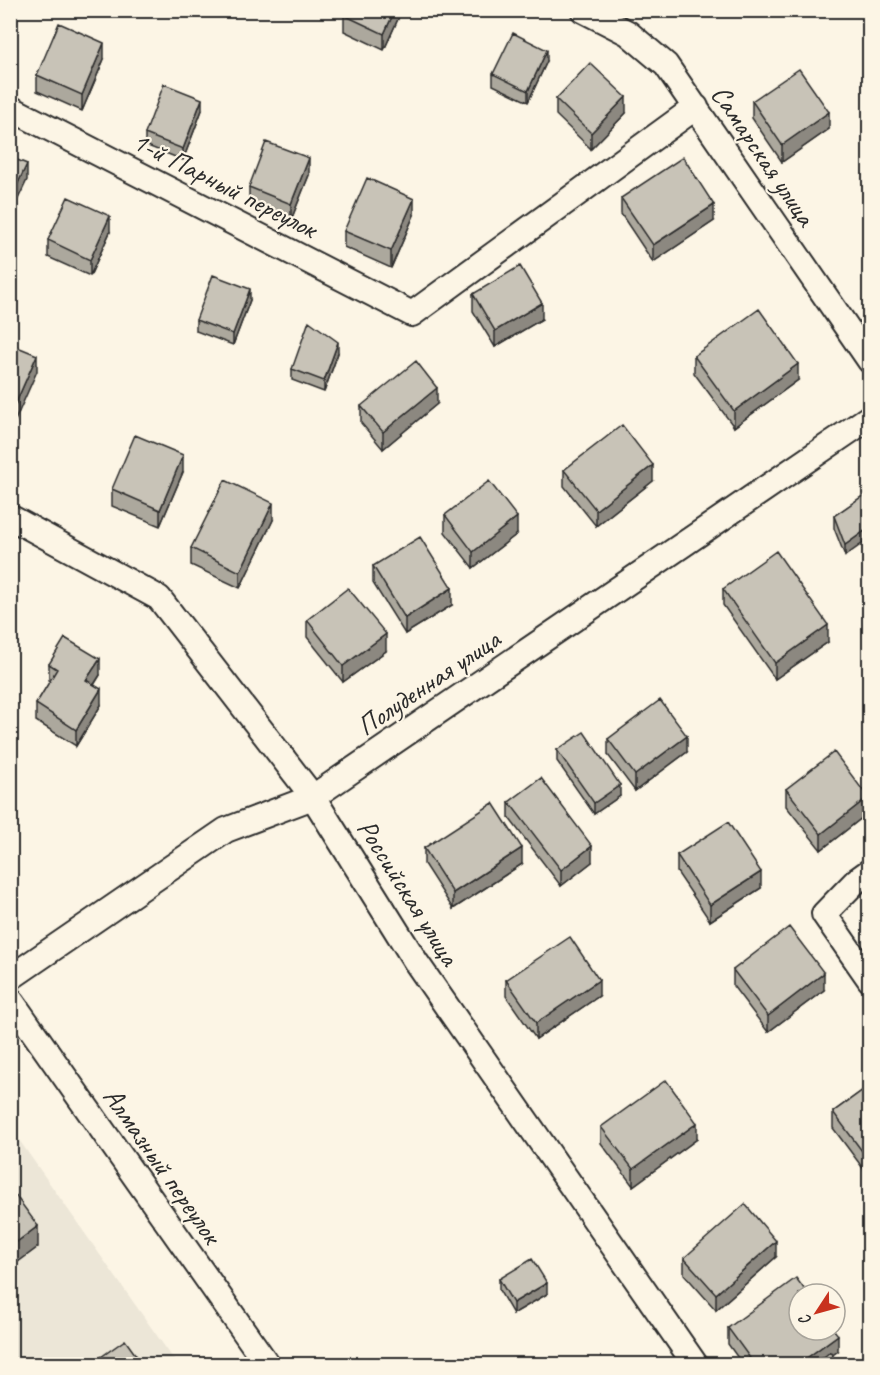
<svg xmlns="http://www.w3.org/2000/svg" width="880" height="1375" font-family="Caveat,sans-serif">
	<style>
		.built { fill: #ece6d7 }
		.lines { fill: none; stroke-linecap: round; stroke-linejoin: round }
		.minor-casing { stroke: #2b2b2b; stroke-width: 28 }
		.minor { stroke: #fcf5e5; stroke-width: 24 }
		.wall { fill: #aca89d; stroke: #2b2b2b; stroke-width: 1.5 }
		.shaded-wall { fill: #8c8880; stroke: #2b2b2b; stroke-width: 1.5 }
		.building { fill: #c8c3b7; stroke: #2b2b2b; stroke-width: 1.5 }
		.labels { text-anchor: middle; stroke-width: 4.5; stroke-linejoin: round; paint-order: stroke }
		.street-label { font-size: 28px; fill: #2b2b2b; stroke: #fcf5e5 }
	</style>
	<rect width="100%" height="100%" fill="#fcf5e5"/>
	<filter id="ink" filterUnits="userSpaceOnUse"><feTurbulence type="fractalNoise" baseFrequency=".0167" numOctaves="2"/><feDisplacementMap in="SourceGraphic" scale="12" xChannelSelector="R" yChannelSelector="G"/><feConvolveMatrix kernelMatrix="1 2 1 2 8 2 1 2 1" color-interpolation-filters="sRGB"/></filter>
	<g filter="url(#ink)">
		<path class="built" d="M12,1130l165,234h-166l-1,-232z"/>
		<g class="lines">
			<defs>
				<path id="minor" d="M583,10l45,23 38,32 204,296
					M10,108l402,206 284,-207
					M10,517l149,81 154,199 103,165 279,402
					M870,871l-14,10 -32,33 46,66
					M10,978l216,-148 87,-33 557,-380
					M10,999l257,365"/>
			</defs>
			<use href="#minor" class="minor-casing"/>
			<use href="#minor" class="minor"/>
		</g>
		<path class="wall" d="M346,10h56l-18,40 -40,-19v-16z
			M104,59l-22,52 -45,-20v-16z
			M547,61l-19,41 -35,-17v-11z
			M556,99l70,14 -35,36 -35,-34z
			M752,101l77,28 -47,33 -30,-44z
			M202,110l-19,50 -38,-15v-11z
			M309,175l-18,45 -42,-16v-17z
			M621,198l93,23 -61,41 -32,-48z
			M414,215l-23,53 -47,-21v-16z
			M110,232l-20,44 -42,-19v-17z
			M473,294l69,25 -47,28 -22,-36z
			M250,300l-17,45 -37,-14v-11z
			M338,353l-14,39 -32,-12v-11z
			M694,356l104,24 -64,47 -40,-54z
			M437,404l-54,45 -22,-26v-17z
			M564,470l89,11 -57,45 -32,-40z
			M183,472l-23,54 -48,-20v-17z
			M870,491l-25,65 -11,-28v-12z
			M445,515l72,19 -44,34 -28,-36z
			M273,520l-33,68 -49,-23v-17z
			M373,566l79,39 -47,29 -32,-51z
			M723,589l105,53 -53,37 -52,-74z
			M307,620l79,31 -43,31 -36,-45z
			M49,664l51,11 -6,10 7,20 -25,41 -40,-25v-17l14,-23 -1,-1z
			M608,739l79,13 -52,39 -27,-36z
			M557,750l63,46 -26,18 -37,-53z
			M786,789l82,24 -47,37 -35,-44z
			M509,802l83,60 -31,24 -52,-68z
			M424,848l98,16 -69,45 -29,-45z
			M677,855l84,33 -51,33 -33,-49z
			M733,970l91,20 -56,42 -35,-46z
			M506,980l93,16 -63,43 -30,-43z
			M870,1085v83l-5,3 -32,-43v-16z
			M601,1127l96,12 -64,47 -32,-43z
			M776,1257l-60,53 -32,-36v-16z
			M499,1279l48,15 -34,20 -14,-24z
			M728,1328l110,23 -6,4 7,10h-96l-15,-21z"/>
		<path class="shaded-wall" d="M395,10h7l-18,40v-16z
			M104,43v16l-22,52v-16z
			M547,50v11l-19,41v-11z
			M626,97v16l-35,36v-16z
			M202,99v11l-19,50v-11z
			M829,112v17l-47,33v-17z
			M309,158v17l-18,45v-16z
			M27,164v16l-17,36v-16z
			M414,199v16l-23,53v-17z
			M714,205v16l-61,41v-17z
			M110,216v16l-20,44v-16z
			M250,289v11l-17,45v-11z
			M542,303v16l-47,28v-16z
			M338,342v11l-14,39v-11z
			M37,355v16l-27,61v-16z
			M798,364v16l-64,47v-16z
			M437,388v16l-54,45v-17z
			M183,455v17l-23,54v-16z
			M653,465v16l-57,45v-16z
			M273,503v17l-33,68v-16z
			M517,517v17l-44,34v-16z
			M870,527v11l-25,18v-11z
			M452,588v17l-47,29v-16z
			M828,625v17l-53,37v-16z
			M386,634v17l-43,31v-16z
			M100,659v16l-14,22v-17z
			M101,689v16l-25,41v-16z
			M687,736v16l-52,39v-16z
			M620,785v11l-26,18v-11z
			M868,797v16l-47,37v-16z
			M592,846v16l-31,24v-16z
			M522,848v16l-69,45v-16z
			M761,872v16l-51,33v-16z
			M824,973v17l-56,42v-16z
			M599,980v16l-63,43v-16z
			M697,1123v16l-64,47v-17z
			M870,1152v16l-5,3v-16z
			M38,1226v21l-28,21v-21z
			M776,1241v16l-60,53v-16z
			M547,1283v11l-34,20v-11z
			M838,1335v16l-19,14h-22z"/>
		<path class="building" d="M346,10h49l-11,24 -40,-19z
			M59,23l45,20 -22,52 -45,-20z
			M513,33l34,17 -19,41 -35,-17z
			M590,63l36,34 -35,36 -35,-34z
			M799,69l30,43 -47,33 -30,-44z
			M164,84l38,15 -19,50 -38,-15z
			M266,142l43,16 -18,46 -42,-17z
			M10,157l17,7 -17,36z
			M683,157l31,48 -61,40 -32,-47z
			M367,178l47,21 -23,52 -47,-20z
			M68,197l42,19 -20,44 -42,-20z
			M520,266l22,37 -47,28 -22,-37z
			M213,275l37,14 -17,45 -37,-14z
			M759,309l39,55 -64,47 -40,-55z
			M309,321l29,21 -14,39 -32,-12z
			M10,344l27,11 -27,61z
			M416,361l21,27 -54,44 -22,-26z
			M622,425l31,40 -57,45 -32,-40z
			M135,435l48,20 -23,55 -48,-21z
			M225,480l48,23 -33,69 -49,-24z
			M489,481l28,36 -44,35 -28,-37z
			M870,491v36l-25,18 -11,-29z
			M420,537l32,51 -47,30 -32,-52z
			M776,551l52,74 -53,38 -52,-74z
			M348,588l38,46 -43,32 -36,-46z
			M65,638l35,21 -14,21 15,9 -25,41 -40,-26 21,-35 -8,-5z
			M660,700l27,36 -52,39 -27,-36z
			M584,732l36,53 -26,18 -37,-53z
			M834,752l34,45 -47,37 -35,-45z
			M541,778l51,68 -31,24 -52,-68z
			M493,803l29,45 -69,45 -29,-45z
			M728,822l33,50 -51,33 -33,-50z
			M789,927l35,46 -56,43 -35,-46z
			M570,937l29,43 -63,43 -30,-43z
			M666,1080l31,43 -64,46 -32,-42z
			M870,1085v67l-5,3 -32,-43z
			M10,1188l28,38 -28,21z
			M745,1204l31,37 -60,53 -32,-36z
			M532,1259l15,24 -34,20 -14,-24z
			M796,1278l12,16h-9v36h35l4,5 -41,30h-42l-27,-37z
			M125,1340l18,25h-47l-2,-3z
			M830,1352l9,13h-25z
			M10,1353l9,12h-9z"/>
	</g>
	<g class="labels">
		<g class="street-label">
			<text transform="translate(764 155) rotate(56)" y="10">Самарская улица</text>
			<text transform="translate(225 184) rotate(27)" y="10">1-й Парный переулок</text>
			<text transform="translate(428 682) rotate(-34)" y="10">Полуденная улица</text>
			<text transform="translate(409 892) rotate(58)" y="10">Российская улица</text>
			<text transform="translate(163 1165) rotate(55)" y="10">Алмазный переулок</text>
		</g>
	</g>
	<rect width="880" height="1375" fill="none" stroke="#fcf5e5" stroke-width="36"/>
	<rect x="18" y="18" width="844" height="1339" fill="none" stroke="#2b2b2b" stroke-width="2" filter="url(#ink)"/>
	<g transform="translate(817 1312) rotate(234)"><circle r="28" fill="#fcf5e5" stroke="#a8a49b" stroke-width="1.5"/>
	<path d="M0-4.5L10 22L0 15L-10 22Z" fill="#c8321e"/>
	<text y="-9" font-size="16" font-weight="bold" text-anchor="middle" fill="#2b2b2b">С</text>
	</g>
</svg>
